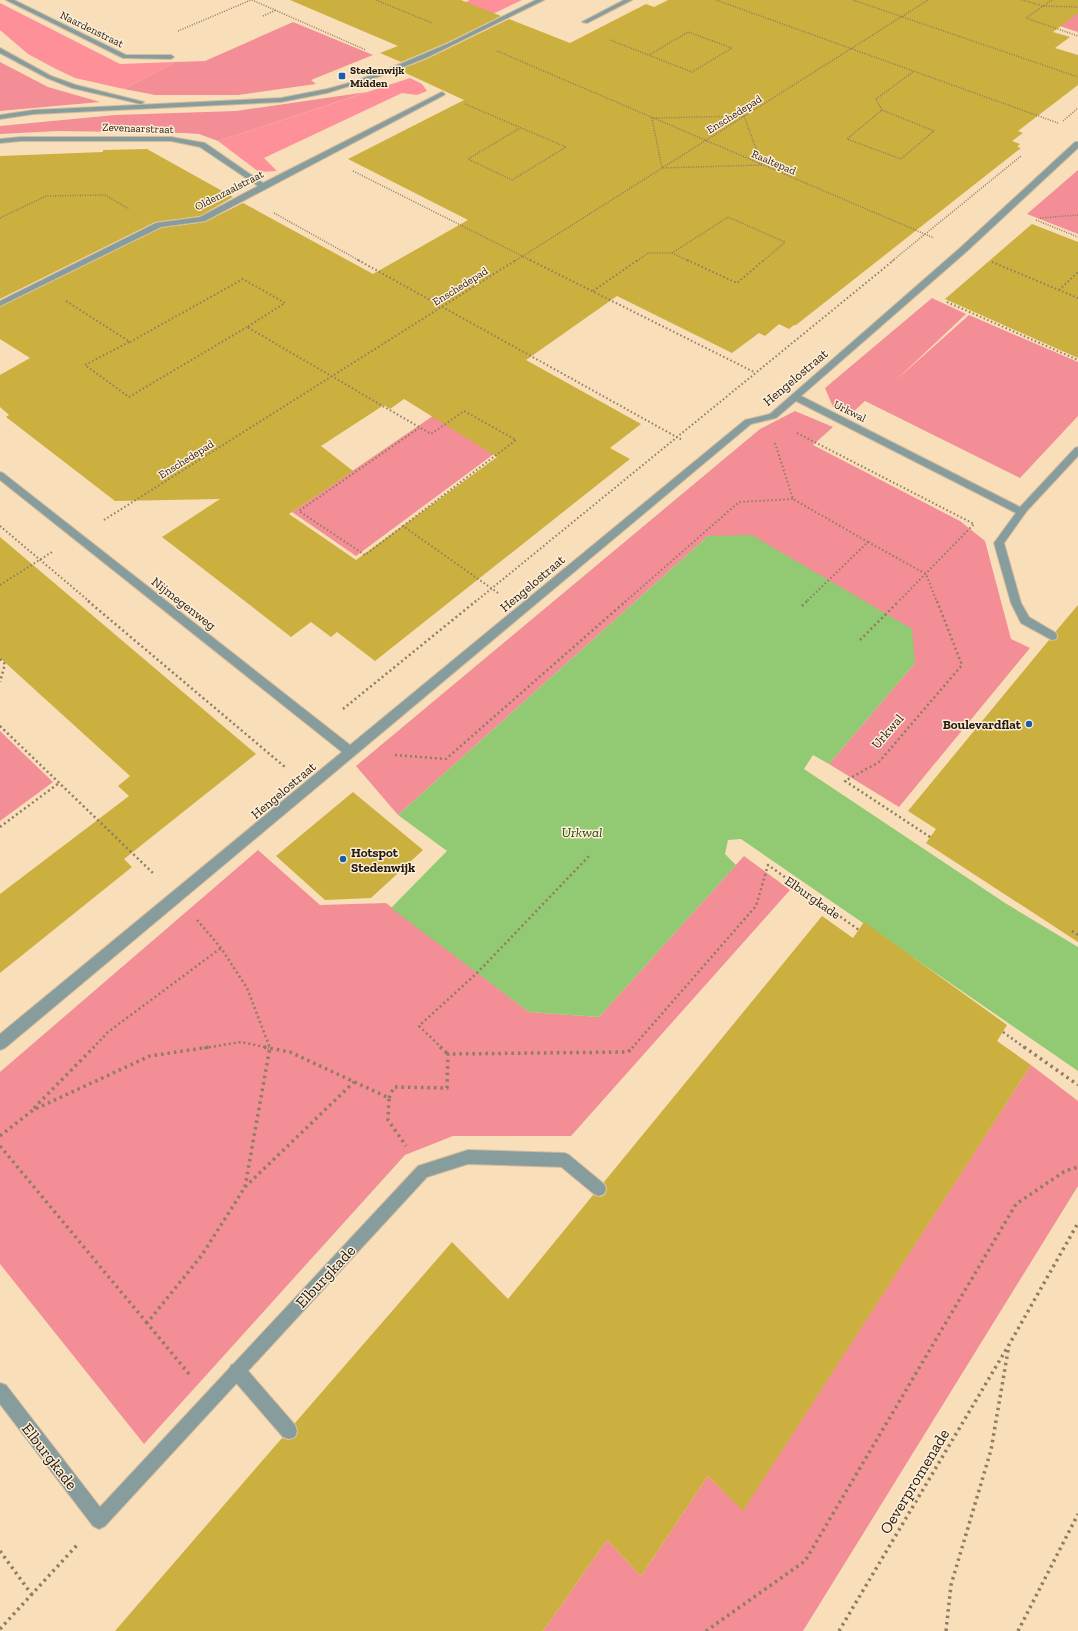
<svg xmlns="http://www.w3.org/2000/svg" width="1078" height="1631" font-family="'Zilla Slab',serif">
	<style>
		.green { fill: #f48e96 }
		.forest { fill: #fe909a }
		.water { fill: #91ca72 }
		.building { fill: #cbb03f; fill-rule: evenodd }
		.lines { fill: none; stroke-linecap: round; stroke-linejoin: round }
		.lane-casing { stroke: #d3bb9b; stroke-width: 2 }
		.street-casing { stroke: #d3bb9b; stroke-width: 2 }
		.path-far3 { stroke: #8e7c63; stroke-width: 1.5; stroke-dasharray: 1 1.5; stroke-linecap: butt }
		.path-far2 { stroke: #8e7c63; stroke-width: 2; stroke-dasharray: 1.5 2.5; stroke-linecap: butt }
		.path-far1 { stroke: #8e7c63; stroke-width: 2.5; stroke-dasharray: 2 3; stroke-linecap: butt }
		.path { stroke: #8e7c63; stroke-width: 3.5; stroke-dasharray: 2.5 4; stroke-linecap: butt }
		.lane { fill: #879d9d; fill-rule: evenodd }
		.street { fill: #879d9d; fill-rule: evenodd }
		.poi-dot { fill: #165dad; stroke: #feeed8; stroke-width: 1.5 }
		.labels { text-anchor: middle; stroke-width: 3; stroke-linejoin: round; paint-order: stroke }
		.far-street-label { font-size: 11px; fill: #241b0d; stroke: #feeed8 }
		.far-poi-label { font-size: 11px; font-weight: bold; fill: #241b0d; stroke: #feeed8; text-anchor: start }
		.street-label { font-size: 13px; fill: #241b0d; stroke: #feeed8 }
		.poi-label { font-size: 13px; font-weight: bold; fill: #241b0d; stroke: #feeed8; text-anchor: end }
		.water-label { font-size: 14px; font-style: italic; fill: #244809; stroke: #feeed8 }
		.near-street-label { font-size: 16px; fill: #241b0d; stroke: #feeed8 }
	</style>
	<rect width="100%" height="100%" fill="#f9deba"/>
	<path class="green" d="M1078,0v32l-49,-16z
		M293,22l80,33 -62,25 5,4 -78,11h-83l-31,-6 51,-27 30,-1z
		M0,62l48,25 52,15 -100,9z
		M367,92l-149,49 -19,-7 -15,-1 -126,-2 -58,3v-8l115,-11 121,-4z
		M1078,170v64l-51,-20z
		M932,298l34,16 -71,67 74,-66 109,47v54l-58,62 -155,-77 -15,14 -17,-8 -8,-19z
		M449,405l61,37 -154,114 -64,-44z
		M795,411l38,16 -20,18 147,76 25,20 26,98 19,9 -131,159 -70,-43 86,-101 -207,-127 -310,279 -42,-49 404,-337z
		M0,731l53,51 -53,39z
		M258,850l62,55 66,-2 143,109 70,5 145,-161 46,34 -219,246h-118l-48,19 -261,289 -144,-180v-192z
		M1031,1065l47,36v85l-275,445h-260l64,-91 34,36 67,-100 35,34z"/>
	<path class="forest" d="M470,0h52l-55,26 -10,-20z
		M0,3l120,61 55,-2 -51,27 -49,-11 -19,-9 -28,-15 -28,-24z
		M410,78l12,6 5,7 -10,4 -15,-2 -138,65 13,13 -18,1 -41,-31z"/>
	<path class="water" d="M752,535l160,94 3,34 -86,101 -16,-9 -9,14 201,134 73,44v124l-337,-232 -13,1 -3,14 11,11 -137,152 -70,-5 -138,-104 56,-57 -49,-36 310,-279z"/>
	<path class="building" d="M290,0h171l40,16 -55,27 -45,19 -21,-9 18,-7z
		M668,0h410v13l-25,19 17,5 -15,11 23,7v30l-60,46 5,2 -11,8 8,3 -3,3 4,1 -225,177h-2l-5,4 -10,-5 -14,12 -6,-3 -27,20 -115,-57 -91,64 115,64 -31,24 20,11 -255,202 -38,-29 -6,5 -20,-15 -20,15 -129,-100 58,-38 -105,2 -109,-84 3,-2 -9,-8v-32l30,-17 -30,-19v-32l161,-79 44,-6 38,-19 130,71 95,-54 -120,-61 116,-59 -65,-30 30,-12 80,-39 61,24 76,-39 8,3zM404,399l93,58 -141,103 -67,-46 64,-43 -32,-25 63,-41 6,4z
		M147,149l86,48 -33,19 -45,6 -155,77v-143l103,-4v-2z
		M1032,224l46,18v116l-133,-59z
		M0,537l256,217 -132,105 8,8 -132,106v-79l129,-98 -11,-10 12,-10 -130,-118z
		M1078,605v337l-152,-99 10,-14 -28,-18 141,-171 3,1 5,-2 1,-3 -2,-5z
		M353,792l70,58 -52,48 -46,2 -49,-44z
		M822,916l31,22 11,-16 75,54 68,49 -10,16 34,24 -288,446 -35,-35 -67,100 -34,-36 -64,91h-428l167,-193 7,2 7,-3 2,-6 -3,-8 157,-181 56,57 85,-104 7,2 5,-2 2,-7 -3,-6z"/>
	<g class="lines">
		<defs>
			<path id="lane" d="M536,0h8l-116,57 -47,19 -54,17 -46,9 -247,12 -34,5v-4l34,-5 247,-12 46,-9 26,-7 47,-18 47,-20z
				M0,48l51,28 25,9 68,17 -3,2 -69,-16 -25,-10 -47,-25z
				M1021,509l5,3 -22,31 17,60 8,14 27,16 1,3 -1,3 -4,1 -31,-17 -10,-20 -17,-60 24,-33z
				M564,1153l5,2 35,29 2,5 -2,5 -5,2 -5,-2 -35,-29 -2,-5 2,-5z
				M237,1363l6,2 52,60 2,6 -2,6 -6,2 -6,-2 -52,-60 -2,-6 2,-6z"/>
			<path id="street" d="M6,0h8l112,55h45l3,2 -3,2 -48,-1z
				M624,0h8l-45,23 -5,-1z
				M442,92l3,2 -1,1 -239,126 -44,6 -161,79v-5l156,-78 44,-6 58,-31 -58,-39 -29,-6h-150l-21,2v-4l21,-2h150l34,6 58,40z
				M1075,142h3v6l-112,104 -165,144 219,111 55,-59 3,-1v9l-54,58h-6l-222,-113 -20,17 -25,6 -746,624 -5,2v-16l342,-282 -342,-272v-8l3,1 347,272 395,-325 25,-6 190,-166z
				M468,1150l96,3 5,2 2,5 -2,5 -5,2 -96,-3 -41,13 -322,349 -6,3 -6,-3 -93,-122v-21l6,2 94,122 318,-341z"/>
		</defs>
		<use href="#lane" class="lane-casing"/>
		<use href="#street" class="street-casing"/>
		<path class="path-far3" d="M252,0l114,50
			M376,0l56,23
			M716,0l342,123
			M853,0l225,77
			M1022,0l21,6 35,1
			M1052,0l-26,18 52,18
			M263,16l13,-6
			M178,31l73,-31
			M610,40l82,32 40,-24 -44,-16 -39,23
			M497,51l437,187
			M465,104l101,43 -54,33 -44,-21 52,-31
			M882,110l52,21 -33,28 -54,-20z
			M882,110l-6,-11 38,-28
			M744,116l18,49 -100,3 -10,-50z
			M1063,121l15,-13
			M353,171l179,90
			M274,213l86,48
			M0,218l46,-22 59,-1 24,14
			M1040,218l38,-3
			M1036,220l42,17
			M672,253l17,8
			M672,253l56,-36 57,25 -22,19
			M515,261l413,-261
			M637,261l11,-8h24
			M892,261l129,-105"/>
		<path class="path-far2" d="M358,260l324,180
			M530,260l224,112
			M687,260l50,23 27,-23
			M992,262l86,36
			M1059,290l19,-18
			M593,291l45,-31
			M66,301l64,41 113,-63 42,24 -38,24 184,107 33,-23 52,29 -113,86 95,67
			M947,302l131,58
			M129,342l-44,23 44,32 118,-70
			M797,433l177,91 -76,78
			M775,443l18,56 75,43 -62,60
			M104,520l412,-260
			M0,526l90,76
			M403,526l-38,29 -66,-44 120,-83
			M868,542l58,32 11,28
			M0,585l52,-33
			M475,602l419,-342
			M625,602l114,-100 54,-3"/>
		<path class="path-far1" d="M88,601l197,166
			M802,606l5,-5
			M860,640l39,-39
			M0,659l5,5 -5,18
			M343,709l133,-108
			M0,726l155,149
			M395,755l51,4 180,-158
			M0,827l59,-44
			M930,837l-85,-56 34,-19 83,-97 -25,-64
			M197,920l24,28 26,40 23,60
			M1072,931l6,4
			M1003,1032l22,16
			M93,1048l15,-16 113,-84
			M204,1048l37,-6 28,6
			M442,1048l-23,-22 58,-53 113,-118
			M632,1048l124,-142 12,-41 91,65"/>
		<path class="path" d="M264,1047l26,5 99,46 -1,22 18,26
			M440,1047l8,7
			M1024,1047l54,38
			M389,1098l5,-11 53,1 1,-34 180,-2 5,-5
			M34,1108l60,-61
			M0,1136l33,-26 117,-54 60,-9
			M0,1146l147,177
			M245,1187l109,-105
			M189,1374l-42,-51 55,-68 43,-68 25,-140
			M0,1551l32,44
			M0,1629l78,-85
			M706,1631l99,-70 211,-357 49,-33 13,-4
			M839,1631l171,-288 68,-120
			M946,1631l5,-46 40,-135 18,-105
			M1018,1631l60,-117"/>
		<use href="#lane" class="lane"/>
		<use href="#street" class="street"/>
	</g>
	<g class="poi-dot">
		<rect x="338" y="72" width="8" height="8" rx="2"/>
		<circle cx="1029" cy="724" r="4"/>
		<circle cx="343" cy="859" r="4"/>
	</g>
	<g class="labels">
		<g class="far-street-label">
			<text transform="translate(92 29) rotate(26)" y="4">Naardenstraat</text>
			<text transform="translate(734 114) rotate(-32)" y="4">Enschedepad</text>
			<text transform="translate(138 128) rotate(2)" y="4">Zevenaarstraat</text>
			<text transform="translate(774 162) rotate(23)" y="4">Raaltepad</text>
			<text transform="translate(229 190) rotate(-27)" y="4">Oldenzaalstraat</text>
			<text transform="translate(460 286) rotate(-32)" y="4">Enschedepad</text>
			<text transform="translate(850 411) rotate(27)" y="4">Urkwal</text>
			<text transform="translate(186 459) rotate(-32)" y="4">Enschedepad</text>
		</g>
		<g class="far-poi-label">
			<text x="350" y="74">Stedenwijk<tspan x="350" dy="13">Midden</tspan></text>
		</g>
		<g class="street-label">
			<text transform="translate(795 377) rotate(-40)" y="5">Hengelostraat</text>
			<text transform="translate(532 583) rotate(-40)" y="5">Hengelostraat</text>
			<text transform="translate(184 603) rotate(38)" y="5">Nijmegenweg</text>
			<text transform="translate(887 731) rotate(-49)" y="5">Urkwal</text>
			<text transform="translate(283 790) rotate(-40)" y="5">Hengelostraat</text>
			<text transform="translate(813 897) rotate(35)" y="5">Elburgkade</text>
		</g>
		<g class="poi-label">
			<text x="1021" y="729">Boulevardflat</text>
			<text x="351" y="857" text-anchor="start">Hotspot<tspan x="351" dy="15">Stedenwijk</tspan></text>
		</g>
		<g class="water-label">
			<text x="582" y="837">Urkwal</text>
		</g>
		<g class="near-street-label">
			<text transform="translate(325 1276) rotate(-47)" y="6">Elburgkade</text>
			<text transform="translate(50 1456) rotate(52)" y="6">Elburgkade</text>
			<text transform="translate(914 1481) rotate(-59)" y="6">Oeverpromenade</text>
		</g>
	</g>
</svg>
